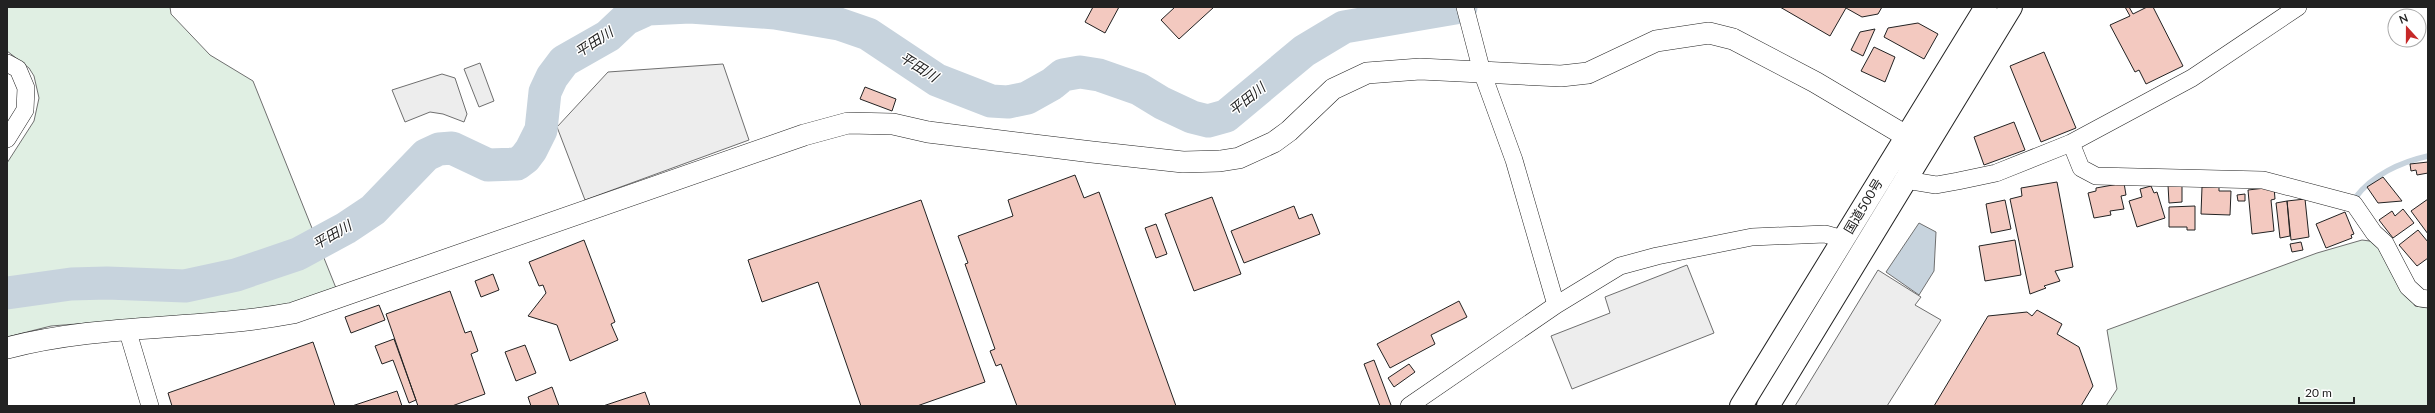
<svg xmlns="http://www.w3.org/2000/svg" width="2435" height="413" font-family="Lato,'Noto Sans JP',sans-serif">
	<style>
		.green { fill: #e0efe3; stroke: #6f6f6f }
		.parking { fill: #ededed; stroke: #6f6f6f }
		.water { fill: #c7d3dd; stroke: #6f6f6f }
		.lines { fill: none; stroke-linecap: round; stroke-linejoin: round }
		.stream { stroke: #c7d3dd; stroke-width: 5.5 }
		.river { stroke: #c7d3dd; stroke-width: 33 }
		.building { fill: #f3c9c0; stroke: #222 }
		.minor-casing { stroke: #222; stroke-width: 18 }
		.tertiary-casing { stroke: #222; stroke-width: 22 }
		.trunk-casing { stroke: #222; stroke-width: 24 }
		.minor { stroke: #fff; stroke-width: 17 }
		.tertiary { stroke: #fff; stroke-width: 21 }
		.trunk { stroke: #fff; stroke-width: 22 }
		.labels { text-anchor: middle; stroke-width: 3; stroke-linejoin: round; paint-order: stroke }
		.street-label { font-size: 13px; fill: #222; stroke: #fff }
		.water-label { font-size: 14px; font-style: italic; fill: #222; stroke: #fff }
	</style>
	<rect width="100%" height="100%" fill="#fff"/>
	<path class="green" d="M7,7h163l1,7 39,41 43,26 83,207 -56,20 -229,18 -44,11v-174l27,-42 5,-23 -5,-22 -5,-8 -22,-17z
		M2362,240l23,3 30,63 13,2v98h-322l11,-17 -10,-59 210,-77z"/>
	<path class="parking" d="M480,63l14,38 -15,6 -15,-38z
		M723,64l26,76 -164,60 -28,-73 51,-55z
		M442,74l13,4 12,36 -3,8 -21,-8 -13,-2 -25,10 -13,-32z
		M1687,265l27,68 -142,56 -21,-53 59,-23 -5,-16z
		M1878,270l43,27 -6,8 26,15 -54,86h-92z"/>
	<path class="water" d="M1919,223l17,9 -2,39 -15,24 -33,-23z"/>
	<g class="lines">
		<path class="stream" d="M2355,198c17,-23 46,-36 73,-42"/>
		<path class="river" d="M7,293l64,-9 36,-1 78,3 51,-11 62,-21 48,-26 27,-18 53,-55 13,-6 13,-1 36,17 29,-1 8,-6 6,-8 10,-20 4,-38 7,-15 12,-16 44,-25 18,-17 22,-10 42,-2 85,6 64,11 29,10 69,46 54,21 17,1 19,-4 25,-14 11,-9 17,-3 19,3 40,14 23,14 30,14 16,4 18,-5 78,-65 40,-24 117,-20"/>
	</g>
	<path class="building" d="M1093,7h26l-14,26 -20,-11z
		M1175,7h39l-35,32 -18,-19z
		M1780,7h102l-4,7 -16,3 -16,-9 -16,28z
		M2125,7h4l4,7 14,-7h6l30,59 -37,18 -7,-14 -4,2 -25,-47 20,-9z
		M1918,23l20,11 -14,25 -40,-22 4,-9z
		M1875,29l-12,27 -12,-6 9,-18z
		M1874,47l21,10 -10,25 -24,-11z
		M2044,52l32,76 -35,14 -31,-76z
		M865,87l31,12 -4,12 -32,-12z
		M2014,122l11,28 -41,15 -10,-28z
		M2428,162v11l-11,2 -1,-5 -5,1 -1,-7z
		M1075,175l9,23 15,-6 77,214h-159l-16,-42 -5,2 -6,-15 5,-2 -30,-85 3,-1 -10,-27 55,-20 -5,-16z
		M2383,177l19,24 -24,2 -11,-16z
		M2057,182l16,85 -18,4 5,10 -16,5 2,2 -16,6 -20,-95 12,-3 -1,-8z
		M2124,183l2,12 -5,1 3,13 -14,2 1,4 -17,3 -6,-25 8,-2v-3z
		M2168,185h14v17l-13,1z
		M2151,186l3,7 3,-1 8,26 -28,9 -8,-26 13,-4 -2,-8z
		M2202,187h17v4h12l-1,24 -29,-1z
		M2274,187l1,12 -4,1 3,31 -22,3 -4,-44z
		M2245,194v7h-7l-1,-6z
		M1212,197l29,77 -47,17 -29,-77z
		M2305,199l4,38 -18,3 -4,-39z
		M2428,199v35l-17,-23z
		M921,200l64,182 -68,24h-56l-43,-124 -56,20 -14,-42z
		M2005,200l6,29 -20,4 -5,-29z
		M2287,201l3,35 -10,2 -4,-35z
		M1294,206l5,13 13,-5 8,20 -76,29 -13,-32z
		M2195,206v24h-8v-3h-18v-20z
		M2403,209l11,14 -21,15 -14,-18 13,-9 3,5z
		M2345,212l9,22 -3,1 1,3 -26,10 -10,-24z
		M1156,224l11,30 -11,4 -11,-30z
		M2418,230l10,12v16l-11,8 -18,-21z
		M584,240l31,82 -4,2 7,16 -48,21 -13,-36 -29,-9 18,-23 -3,-8 -4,1 -10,-24z
		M2015,240l6,35 -36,6 -6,-35z
		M2301,242l2,8 -11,2 -2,-8z
		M493,274l6,16 -18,7 -6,-16z
		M450,291l15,42 6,-2 7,20 -7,3 14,40 -33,12h-34l-32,-92z
		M1459,301l8,16 -36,18 4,9 -45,24 -13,-24z
		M379,305l6,15 -34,13 -6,-16z
		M2037,310l25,14 -5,10 22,13 14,39 -12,20h-147l54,-90 39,-4 5,4z
		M394,339l22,61 -7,3 -16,-43 -11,4 -7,-18z
		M313,342l22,64h-163l-4,-13z
		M525,345l11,28 -20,8 -11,-29z
		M1374,360l17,45 -2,1h-9l-16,-42z
		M1409,364l6,8 -21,15 -6,-9z
		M552,387l7,19h-28l-3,-9z
		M397,391l5,15h-50z
		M645,392l5,14h-47z"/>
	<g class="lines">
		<defs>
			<path id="minor" d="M1465,7l17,65 32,88 42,145
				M7,63l11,6 8,19 -1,22 -18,29
				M2071,143l10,25 15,8 167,4 91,24 20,29 11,10 23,44 12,11 8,1
				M1906,180l30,5 22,-4 38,-8 75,-30 121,-65 106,-71
				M127,329l23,77
				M1409,406l147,-101 64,-39 37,-10 95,-19 73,-3 18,5"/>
			<path id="tertiary" d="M7,348c94,-25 191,-17 286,-35l511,-178 44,-12 45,1 35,8 164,20 91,10 37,-1 19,-3 35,-16 15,-11 44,-42 34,-16 53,-4 141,7 27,-3 68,-32 53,-8 24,6 82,43 91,54 17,6"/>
			<path id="trunk" d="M1741,406l245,-399
				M1768,406l243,-399"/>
		</defs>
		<use href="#minor" class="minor-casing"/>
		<use href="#tertiary" class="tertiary-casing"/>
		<use href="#trunk" class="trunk-casing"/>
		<use href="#minor" class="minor"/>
		<use href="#tertiary" class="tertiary"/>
		<use href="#trunk" class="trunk"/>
	</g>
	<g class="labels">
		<g class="street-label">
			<text transform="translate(1863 206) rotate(-59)" y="5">国道500号</text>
		</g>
		<g class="water-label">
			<text transform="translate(594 42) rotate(-33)" y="5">平田川</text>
			<text transform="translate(919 67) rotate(32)" y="5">平田川</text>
			<text transform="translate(1247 99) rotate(-39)" y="5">平田川</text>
			<text transform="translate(332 235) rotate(-30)" y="5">平田川</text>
		</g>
	</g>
	<rect width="2435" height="413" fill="none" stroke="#222222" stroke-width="16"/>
	<g transform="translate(2407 28) rotate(339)"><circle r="19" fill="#ffffff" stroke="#a7a7a7"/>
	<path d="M0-3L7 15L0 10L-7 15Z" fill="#c62828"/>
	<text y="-6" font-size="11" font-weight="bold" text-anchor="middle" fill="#222222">N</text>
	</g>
	<path d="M2299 397v6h55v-6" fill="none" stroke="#222222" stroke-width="2"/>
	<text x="2305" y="397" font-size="12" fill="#222222" stroke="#ffffff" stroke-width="3" paint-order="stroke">20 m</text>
</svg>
